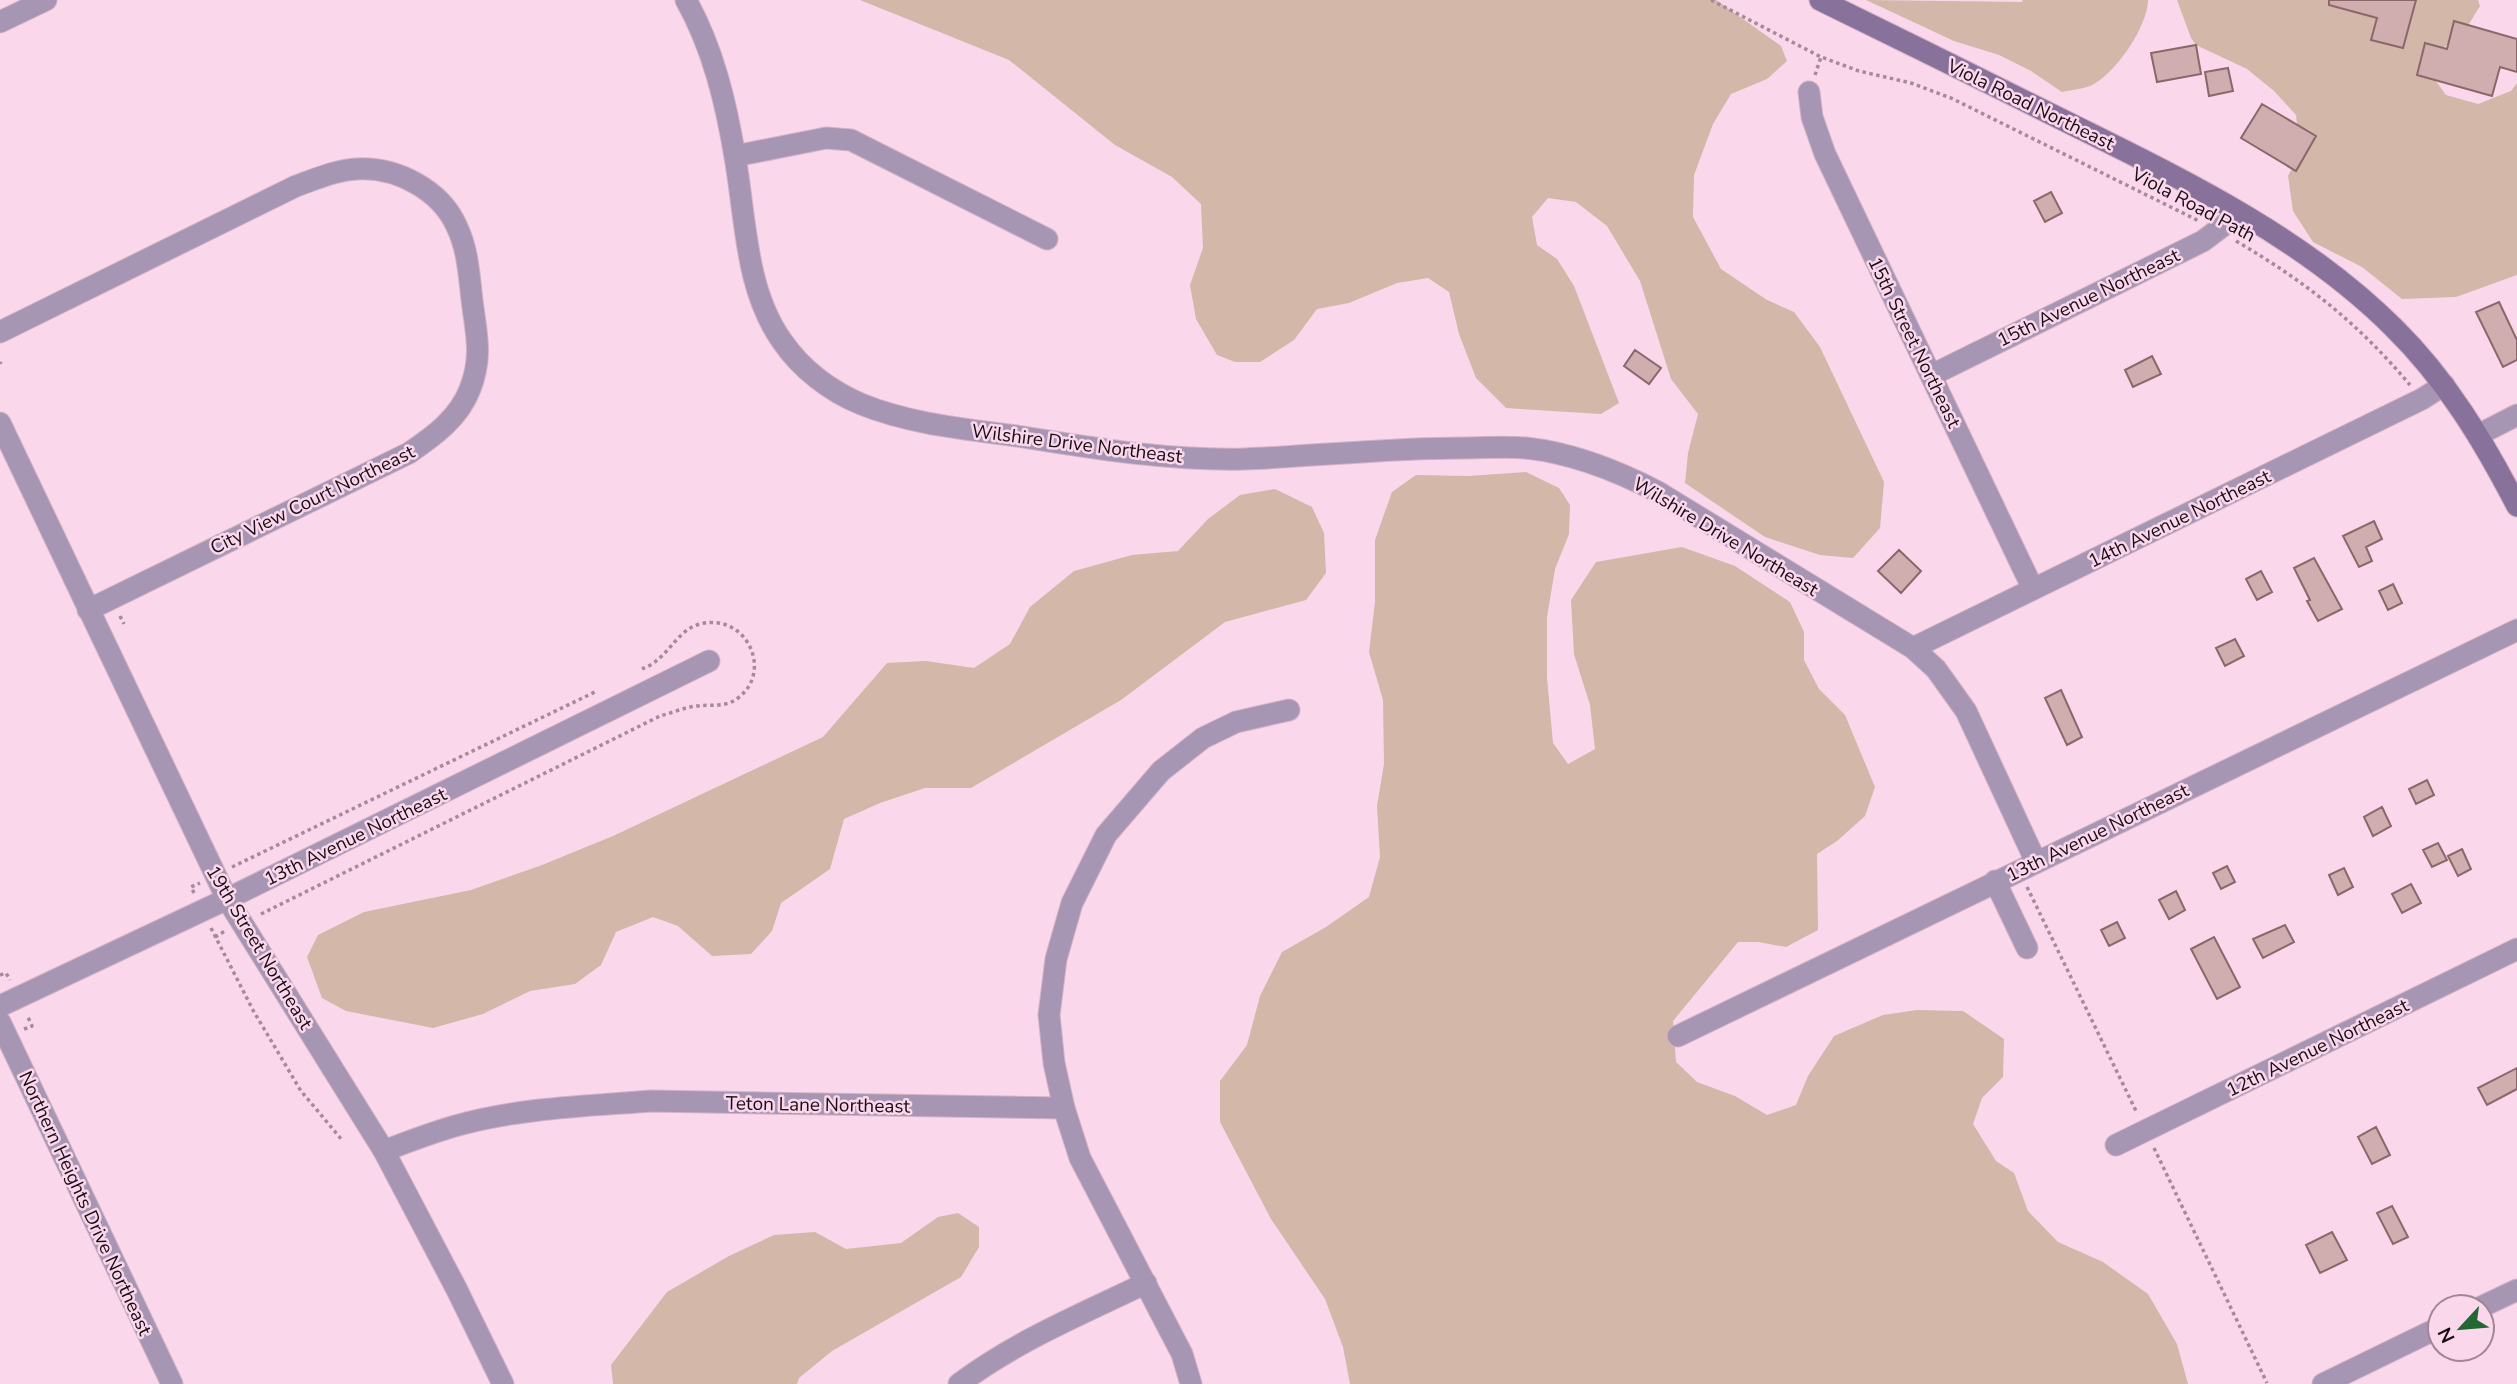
<svg xmlns="http://www.w3.org/2000/svg" width="2517" height="1384" font-family="'Nunito Sans',sans-serif">
	<style>
		.green { fill: #d3b7a8 }
		.building { fill: #d0adae; stroke: #8c6769; stroke-width: 2 }
		.lines { fill: none; stroke-linecap: round; stroke-linejoin: round }
		.minor-casing { stroke: #d2b3c5; stroke-width: 23 }
		.tertiary-casing { stroke: #d2b3c5; stroke-width: 23 }
		.secondary-casing { stroke: #d2b3c5; stroke-width: 23 }
		.path { stroke: #a58b9a; stroke-width: 3.5; stroke-dasharray: 3.5 3.5; stroke-linecap: butt }
		.minor { stroke: #a696b3; stroke-width: 21 }
		.tertiary { stroke: #a696b3; stroke-width: 21 }
		.secondary { stroke: #88719b; stroke-width: 21 }
		.labels { text-anchor: middle; stroke-width: 5; stroke-linejoin: round; paint-order: stroke }
		.street-label { font-size: 19px; fill: #190d14; stroke: #fbd7ec }
	</style>
	<rect width="100%" height="100%" fill="#fbd7ec"/>
	<path class="green" d="M860,0h856l65,46 6,15 -20,18 -36,15 -18,30 -19,51 -1,42 28,52 46,31 27,12 26,35 64,135 -4,46 -27,30 -33,-3 -55,-18 -80,-54 3,-30 10,-39 -27,-35 -31,-98 -33,-55 -31,-24 -28,-4 -16,19 5,28 20,14 17,27 45,117 -18,11 -95,-6 -30,-30 -17,-44 -10,-42 -21,-14 -31,5 -48,20 -32,6 -23,31 -34,22h-25l-18,-7 -21,-36 -6,-34 13,-37 -2,-44 -29,-27 -57,-32 -106,-85z
		M1866,0l156,2 1,-2h125c0,26 -33,75 -58,86 -8,3 -19,4 -28,6l-31,-21 -32,-16 -45,-14z
		M2177,0h301l2,6 -16,26 -29,22 -7,16 18,25 32,9 33,-13 6,-8v192l-61,22 -54,2 -40,-32 -49,-25 -20,-31 -5,-35 12,-24 -4,-37 -22,-24 -27,-22 -51,-24 -5,-7z
		M1526,472l33,16 11,17 -1,29 -14,35 -8,48v61l6,65 15,21 27,-15 -5,-44 -16,-51 -3,-54 25,-38 86,-15 53,19 55,36 14,30v28l15,29 26,26 30,72 -10,29 -28,25 -20,13 1,76 -32,17 -28,-5h-20l-65,79 3,41 21,20 38,14 32,19 29,-10 12,-29 26,-40 49,-21 34,-5 46,1 41,28 -1,38 -21,21 -9,26 23,37 18,12 14,38 30,31 45,20 45,32 29,50 11,40h-838l-7,-37 -18,-48 -54,-80 -51,-97v-41l27,-36 13,-49 22,-44 44,-25 43,-30 11,-40 -3,-51 7,-42 -1,-64 -14,-48 6,-50v-62l17,-48 24,-17 52,1z
		M1275,489l37,18 12,26 2,40 -20,27 -81,22 -104,78 -150,88h-46l-45,15 -36,16 -14,50 -49,34 -9,28 -21,23 -39,2 -34,-30 -25,-9 -37,15 -15,33 -26,19 -45,7 -47,23 -50,14 -87,-17 -24,-13 -15,-41 11,-22 46,-23 107,-22 71,-25 71,-29 210,-99 64,-74 39,-2 48,7 36,-24 20,-37 44,-36 58,-16 46,-4 30,-32 32,-24z
		M958,1213l21,14v20l-18,30 -129,74 -33,27 -2,6h-184l-2,-19 56,-73 62,-36 45,-21 41,-3 31,17 55,-6 37,-26z"/>
	<path class="building" d="M2329,0h87l-13,48 -32,-8 6,-22 -48,-13z
		M2454,21l63,18v33l-17,-5 -8,29 -75,-21 8,-32 22,6z
		M2196,45l5,29 -44,8 -6,-29z
		M2228,68l5,23 -24,5 -4,-24z
		M2262,104l54,32 -20,35 -55,-33z
		M2051,192l11,21 -17,9 -11,-21z
		M2499,302l18,38v20l-14,7 -27,-55z
		M1635,350l26,18 -12,16 -25,-18z
		M2152,356l9,18 -28,13 -8,-17z
		M2374,521l8,18 -16,8 6,14 -13,6 -16,-31z
		M1899,550l22,21 -20,22 -23,-22z
		M2314,558l28,51 -24,12 -11,-20 3,-1 -16,-32z
		M2261,571l11,21 -15,8 -11,-21z
		M2393,584l9,19 -14,7 -9,-19z
		M2235,639l9,17 -19,10 -9,-18z
		M2061,690l21,47 -15,8 -22,-47z
		M2427,780l7,15 -18,9 -7,-15z
		M2382,807l9,19 -18,10 -9,-19z
		M2438,843l9,17 -15,7 -9,-17z
		M2462,849l9,20 -13,7 -10,-20z
		M2227,866l8,16 -14,7 -8,-16z
		M2344,868l9,19 -15,8 -9,-20z
		M2411,884l10,19 -19,10 -10,-19z
		M2176,891l9,19 -16,9 -10,-19z
		M2117,922l8,16 -16,8 -8,-16z
		M2285,925l9,17 -31,16 -10,-19z
		M2214,937l26,50 -23,12 -26,-50z
		M2517,1068v21l-30,16 -9,-17z
		M2376,1127l14,28 -18,9 -14,-27z
		M2392,1206l16,31 -15,7 -16,-31z
		M2332,1232l15,28 -27,13 -14,-28z"/>
	<g class="lines">
		<defs>
			<path id="minor" d="M686,0c27,48 40,103 49,157 11,62 10,132 47,184 19,28 48,50 79,63 49,20 104,25 156,32 76,12 151,25 228,23 72,-3 145,-11 217,-11 21,0 43,-2 64,0 47,5 90,22 132,44l255,156 23,21 30,42 70,151
				M0,22l46,-22
				M1809,92l3,25 13,37 208,435
				M735,156l91,-18 25,2 196,99
				M0,332l296,-146c20,-7 40,-16 61,-17 40,-2 84,21 100,58 11,23 12,48 15,73 4,33 11,56 -2,89 -11,29 -36,47 -61,64l-321,157
				M1932,375l271,-134 37,-28
				M0,423l227,476 157,252 72,137 47,96
				M2478,435l39,-20
				M1913,648l509,-249 22,-14
				M1995,881l32,67
				M0,1006l227,-107 482,-238
				M1678,1036l839,-406
				M1064,1108l-10,-45 -5,-48 7,-56 16,-56 34,-68 55,-64 42,-33 33,-16 53,-12
				M2116,1145l401,-196
				M959,1384c57,-43 123,-70 187,-101"/>
			<path id="tertiary" d="M0,1022l172,362
				M384,1151c23,-9 47,-18 71,-25 63,-18 132,-20 196,-25l413,7 16,50 102,196 9,30
				M2481,1307l36,-17
				M2323,1384l117,-57"/>
			<path id="secondary" d="M1820,0c86,42 171,84 257,127 111,55 228,112 317,201 52,51 90,114 123,178"/>
		</defs>
		<use href="#minor" class="minor-casing"/>
		<use href="#tertiary" class="tertiary-casing"/>
		<use href="#secondary" class="secondary-casing"/>
		<path class="path" d="M1711,0l110,57 38,14 52,12 40,15 248,123
			M1815,75l6,-18
			M2236,241c70,41 122,82 174,144
			M0,362l1,2
			M120,616l4,8
			M232,867l365,-176
			M2027,887l110,226
			M194,893l-3,-6 9,-4
			M261,914l399,-198c12,-3 25,-9 37,-10 14,-2 28,2 41,-8 36,-27 8,-86 -38,-74 -20,5 -29,26 -44,37 -4,4 -10,6 -14,8
			M211,928l43,84 47,79 41,49
			M215,937l10,-6
			M0,975l6,-2 4,7
			M24,1029l8,-3 -5,-11
			M2154,1148l113,235"/>
		<use href="#minor" class="minor"/>
		<use href="#tertiary" class="tertiary"/>
		<use href="#secondary" class="secondary"/>
	</g>
	<g class="labels">
		<g class="street-label">
			<text transform="translate(2031 104) rotate(26)" y="7">Viola Road Northeast</text>
			<text transform="translate(2194 204) rotate(28)" y="7">Viola Road Path</text>
			<text transform="translate(2088 297) rotate(-26)" y="7">15th Avenue Northeast</text>
			<text transform="translate(1915 342) rotate(64)" y="7">15th Street Northeast</text>
			<text transform="translate(1077 443) rotate(7)" y="7">Wilshire Drive Northeast</text>
			<text transform="translate(312 499) rotate(-26)" y="7">City View Court Northeast</text>
			<text transform="translate(2179 518) rotate(-26)" y="7">14th Avenue Northeast</text>
			<text transform="translate(1726 536) rotate(31)" y="7">Wilshire Drive Northeast</text>
			<text transform="translate(2097 832) rotate(-26)" y="7">13th Avenue Northeast</text>
			<text transform="translate(355 836) rotate(-26)" y="7">13th Avenue Northeast</text>
			<text transform="translate(260 947) rotate(59)" y="7">19th Street Northeast</text>
			<text transform="translate(2317 1047) rotate(-26)" y="7">12th Avenue Northeast</text>
			<text transform="translate(818 1104) rotate(1)" y="7">Teton Lane Northeast</text>
			<text transform="translate(86 1203) rotate(65)" y="7">Northern Heights Drive Northeast</text>
		</g>
	</g>
	<g transform="translate(2461 1328) rotate(244)"><circle r="33" fill="#fbd7ec" stroke="#a18696" stroke-width="2"/>
	<path d="M0-5L12 26L0 18L-12 26Z" fill="#236833"/>
	<text y="-10" font-size="19" font-weight="bold" text-anchor="middle" fill="#190d14">N</text>
	</g>
</svg>
